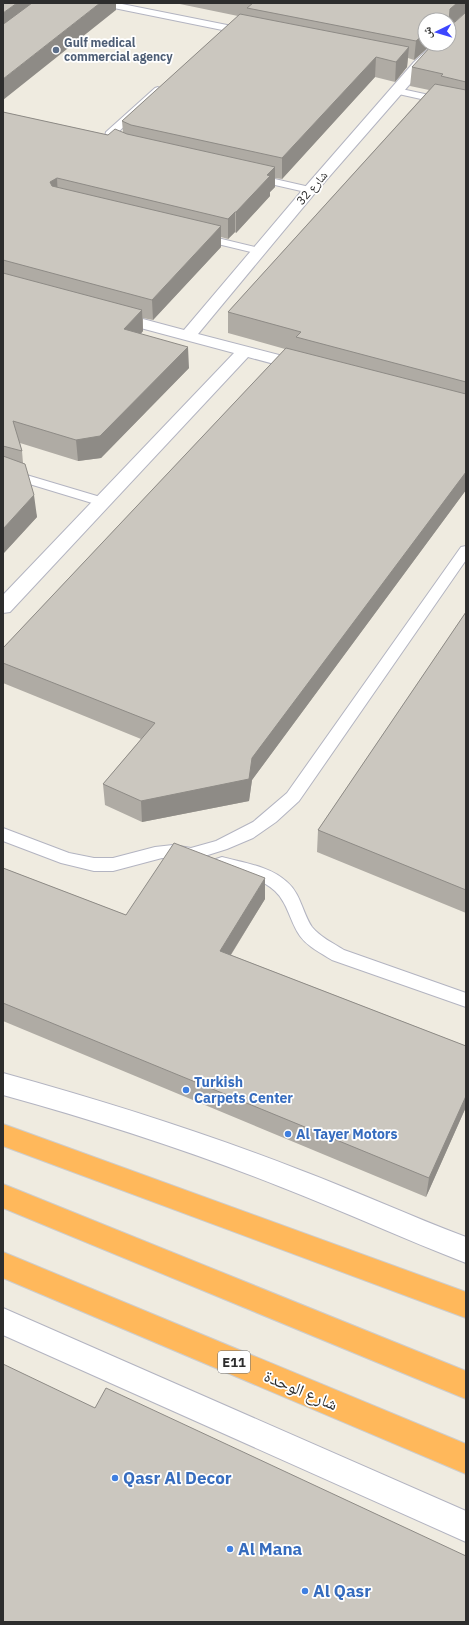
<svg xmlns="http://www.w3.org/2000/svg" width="469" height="1625" font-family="'IBM Plex Sans','Noto Naskh Arabic',sans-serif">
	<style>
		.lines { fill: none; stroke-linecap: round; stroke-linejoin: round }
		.lane-casing { stroke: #b3b4c1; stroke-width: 2 }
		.street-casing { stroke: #b3b4c1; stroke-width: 2 }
		.highway-casing { stroke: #cdcdcd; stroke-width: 2 }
		.lane { fill: #fff; fill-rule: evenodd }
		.street { fill: #fff; fill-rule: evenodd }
		.highway { fill: #ffb85b; fill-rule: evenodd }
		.wall { fill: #afaba4 }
		.shaded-wall { fill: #8e8b86 }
		.building { fill: #cbc7bf; stroke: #8e8b86 }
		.service-dot { fill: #5c6f8a; stroke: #fff; stroke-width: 1.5 }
		.shop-dot { fill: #3f7fe0; stroke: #fff; stroke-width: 1.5 }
		.labels { text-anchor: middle; stroke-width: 3.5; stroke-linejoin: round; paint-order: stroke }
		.far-service-label { font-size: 12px; font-weight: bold; fill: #4e5e75; stroke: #fff; text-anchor: start }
		.far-street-label { font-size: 12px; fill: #2d2d2d; stroke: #fff }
		.shield { fill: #fff; stroke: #6c6c6c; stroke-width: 1 }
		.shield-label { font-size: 13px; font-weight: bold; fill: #2d2d2d }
		.shop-label { font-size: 14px; font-weight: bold; fill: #366cbe; stroke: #fff; text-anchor: start }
		.near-street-label { font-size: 17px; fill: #2d2d2d; stroke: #fff }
		.near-shop-label { font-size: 17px; font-weight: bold; fill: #366cbe; stroke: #fff; text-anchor: start }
	</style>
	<rect width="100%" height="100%" fill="#efebe0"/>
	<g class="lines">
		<defs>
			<path id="lane" d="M100,3h17l130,26 5,3 -5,3 -143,-29z
				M158,87l5,3 -2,2 -46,43 3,6 11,6 -1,2c-10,3 -19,-4 -23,-12l1,-5 49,-44z
				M397,88l69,15v6l-72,-16 -2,-2z
				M253,174l61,14 1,2 -5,3 -61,-14 -1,-2 1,-2z
				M201,234l62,15 2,2 -6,3 -62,-15 -1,-2 1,-2z
				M3,468l104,31 2,3 -2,3 -5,1 -99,-30z
				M466,546v14l-167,241 -23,21 -23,16 -26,11 -35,11 -30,-2 -49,13h-19l-33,-8 -58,-22v-13l66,25 25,5h19l42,-11 18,-2 18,3 25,-7 37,-19 34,-29 174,-246z
				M222,857c22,6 48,9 65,25 14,12 15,30 25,45 8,10 21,16 32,23l122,43v14l-134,-47c-11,-7 -24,-13 -32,-24 -10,-14 -12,-33 -25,-45 -16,-15 -39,-17 -59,-24l-2,-4 2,-4z"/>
			<path id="street" d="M434,44h13l-23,24 -109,125 -117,141 112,29 2,4 -2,4 -6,1 -56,-15 -238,255 -7,1v-18l231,-242 -127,-34 -2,-3 2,-3 6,-2 71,19 121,-143 109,-125z
				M3,1073c101,28 200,59 297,97 56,21 110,46 166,67v26c-62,-24 -123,-52 -185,-76 -91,-36 -184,-66 -278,-92z
				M3,1308l463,203v31l-463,-207z"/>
			<path id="highway" d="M3,1124l463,168v26l-463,-172z
				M3,1184l463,187v28l-463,-191z
				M3,1252l463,192v30l-463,-196z"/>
		</defs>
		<use href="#lane" class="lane-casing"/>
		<use href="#street" class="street-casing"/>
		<use href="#highway" class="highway-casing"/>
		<use href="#lane" class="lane"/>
		<use href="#street" class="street"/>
		<use href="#highway" class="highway"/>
	</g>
	<path class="wall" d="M175,3h291v487l-214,290 -3,21 -107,21 -37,-17 -2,-21 38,-45 -138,-56v-35l282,-299 -57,-16v-21l201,-222 -19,-4 2,-19 37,-23v-24h-24v24h7l-18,16 -6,-2 -1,9 -12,15 -20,-5 -93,102 -7,-1v9l-5,5v4l-34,37 -1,-1 -7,7 -7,-2v10l-68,73 -10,-2v13l-2,3 48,34 -88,90 -23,3 -58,-18 2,8 1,12 14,54 -34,37v-442l105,23 15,-3 -1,-11 116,-105z
		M466,612v301l-149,-61 1,-22z
		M3,868l123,47 139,-16 -34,56 235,91v61l-40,90 -423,-176z"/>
	<path class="shaded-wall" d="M17,3h27l-41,30v-20z
		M100,3h16v7l-113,90v-21z
		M457,3h9v12l-5,1 -11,10v-2h-1l1,-15z
		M425,33v11h7l-18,16 2,-19z
		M409,47l-2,20 -12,15 1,-20z
		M376,57l-1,20 -93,102v-21z
		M275,167v20l-5,5v4l-34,37v-21l31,-37z
		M57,178l1,21 -6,3 -2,-20z
		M235,212v20l-7,7v-20z
		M221,226v21l-68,73 -1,-20z
		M142,310l1,21 -17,19 -2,-21z
		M188,347l1,21 -88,90 -23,3 -2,-21z
		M466,472v18l-214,290 -3,21 -107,21 -1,-21z
		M34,495l3,22 -34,37v-25z
		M265,878v21l-45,73v-21z
		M466,1096v11l-40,90 3,-19z"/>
	<path class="building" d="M3,3h14l-14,10z
		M32,3h68l-97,76v-55l2,-1z
		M253,3h204l-7,6 -1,12 2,2 4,-1 11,-10v70l-25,-6 2,-2 -31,-7 21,-23h16v-17l1,-1v-2h-1v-4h-24v13l-9,8 -169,-33z
		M240,14l169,33 -13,15 -20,-5 -94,101 -151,-33 -9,-4z
		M435,84l31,6v292l-170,-45 5,-5 -73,-20z
		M3,112l105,23 7,-6 12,5 148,33 -8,8 3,1 -34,36h-1l-7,7 -171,-41 -7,4 2,4 169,40 -69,74 -149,-40z
		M3,273l139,37 -18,19 64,18 -88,89 -24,4 -63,-19 9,30 -19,-5z
		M286,348l180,46v78l-214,286 -3,21 -108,22 -38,-17 52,-61 -152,-60v-15z
		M3,456l22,8 9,31 -31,34z
		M466,612v278l-148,-60z
		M174,843l91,35 -45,73 246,95v50l-37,82 -426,-175v-135l123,47z
		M3,1364l92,44 11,-20 360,168v66h-460l-3,-1z"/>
	<circle class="service-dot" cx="56" cy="50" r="4"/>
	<g class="shop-dot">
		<circle cx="186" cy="1090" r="4"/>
		<circle cx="288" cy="1134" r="4"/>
		<circle cx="115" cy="1478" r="4"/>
		<circle cx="230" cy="1549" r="4"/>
		<circle cx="305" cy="1591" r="4"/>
	</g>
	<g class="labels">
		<g class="far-service-label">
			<text x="64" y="47">Gulf medical<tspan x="64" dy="14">commercial agency</tspan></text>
		</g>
		<g class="far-street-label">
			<text transform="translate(312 188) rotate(-49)" y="4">شارع 32</text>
		</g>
		<rect class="shield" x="218" y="1351" width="32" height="22" rx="3"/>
		<g class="shield-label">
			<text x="234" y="1367">E11</text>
		</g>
		<g class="shop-label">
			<text x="194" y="1087">Turkish<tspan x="194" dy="16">Carpets Center</tspan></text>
			<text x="296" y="1139">Al Tayer Motors</text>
		</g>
		<g class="near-street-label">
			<text transform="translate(301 1390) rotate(23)" y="6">شارع الوحدة</text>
		</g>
		<g class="near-shop-label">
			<text x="123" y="1484">Qasr Al Decor</text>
			<text x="238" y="1555">Al Mana</text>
			<text x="313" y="1597">Al Qasr</text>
		</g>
	</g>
	<rect width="469" height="1625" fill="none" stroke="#2d2d2d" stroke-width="8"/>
	<g transform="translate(437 32) rotate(265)"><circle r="19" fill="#ffffff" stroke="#ababab"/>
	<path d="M0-3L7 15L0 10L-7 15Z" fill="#3d47ff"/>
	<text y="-6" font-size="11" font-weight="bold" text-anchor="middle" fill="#2d2d2d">ش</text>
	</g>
</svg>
